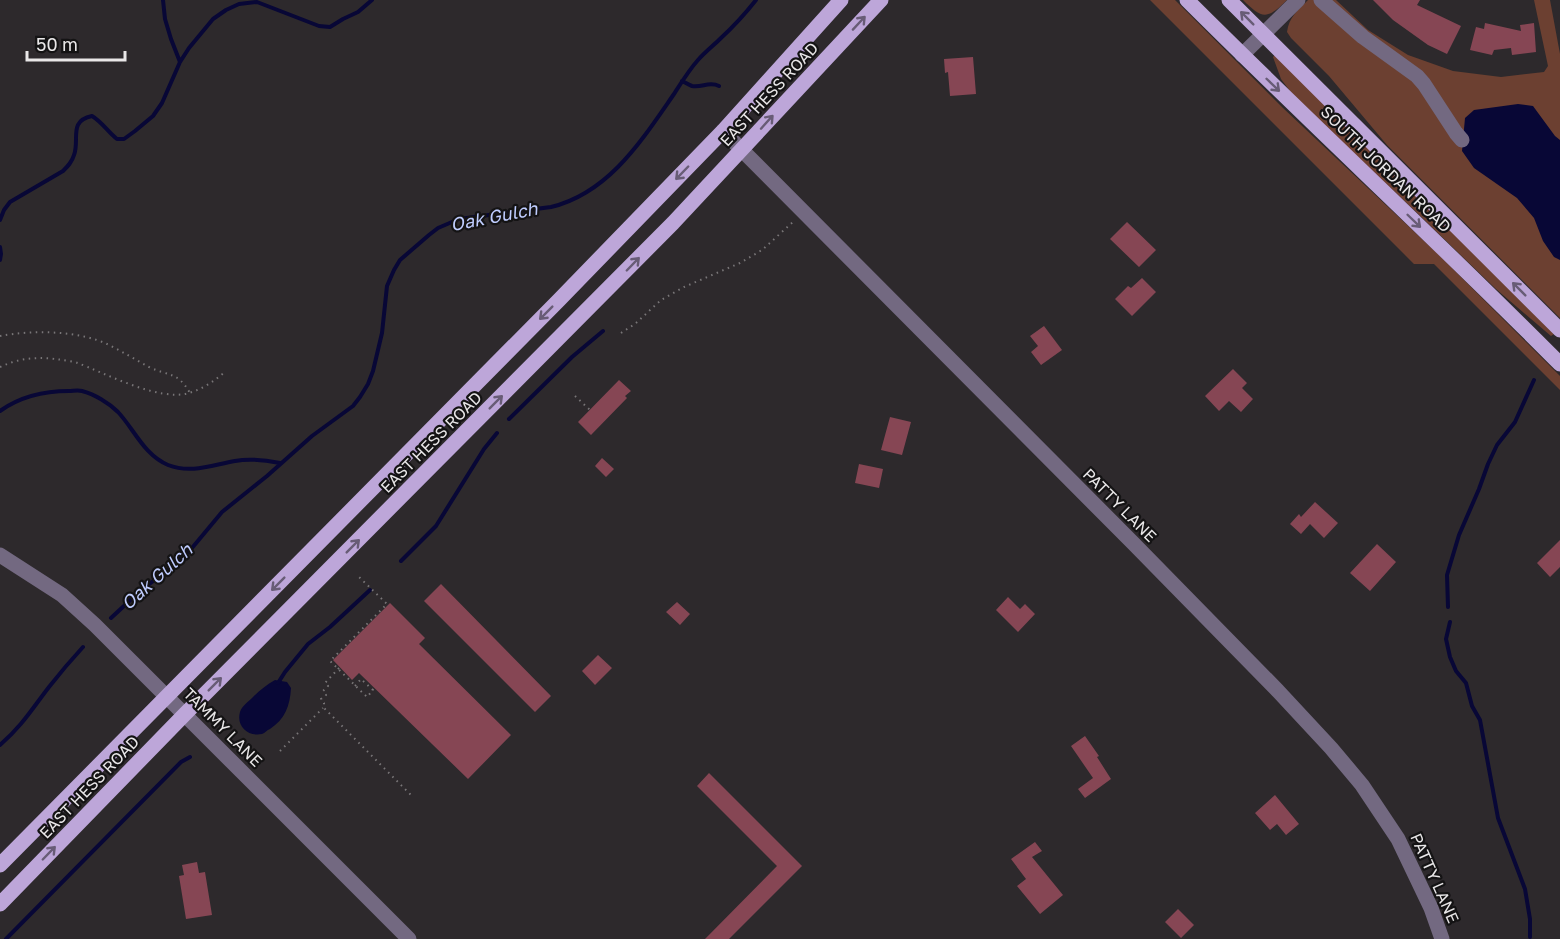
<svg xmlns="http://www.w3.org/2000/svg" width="1560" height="939" font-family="'Golos Text',sans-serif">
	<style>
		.green { fill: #6c4031 }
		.water { fill: #080736 }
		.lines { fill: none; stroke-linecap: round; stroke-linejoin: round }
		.stream { stroke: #080736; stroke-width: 4 }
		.building { fill: #864654 }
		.path { stroke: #797678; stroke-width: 2; stroke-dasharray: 1.5 4.5; stroke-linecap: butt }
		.minor { stroke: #736981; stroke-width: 15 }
		.major { stroke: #bda6d9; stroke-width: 15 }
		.oneway { stroke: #685c76 }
		.labels { text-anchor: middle; stroke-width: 4.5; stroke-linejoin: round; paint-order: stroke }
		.street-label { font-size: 16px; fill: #e9e7e8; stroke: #141314 }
		.water-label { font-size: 18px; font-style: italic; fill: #bfccfe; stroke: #141314 }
	</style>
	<rect width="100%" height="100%" fill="#2d292c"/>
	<path class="green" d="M1150,0h25l108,108 156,147 121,121v14l-126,-126h-20z
		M1243,0h44c-20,20 -25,19 -44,0z
		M1308,0h28l32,30 40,25 45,16 48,6 43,-5 4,-6 -14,-66h16l10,54v264l-173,-173 -58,-69 -38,-38 -4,-6c2,-15 11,-22 21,-32z
		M1275,55l279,279 -3,2 -55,-47 -82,-79 -118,-111 -15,-20 -8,-22z"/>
	<path class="water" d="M1518,104l15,2 22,30 5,4v120l-6,-3 -11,-16 -9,-23 -17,-20 -43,-30 -12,-17 3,-33 9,-8z
		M275,680l12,2 4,6c-1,18 -6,31 -21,41 -3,1 -5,4 -8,5 -14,3 -26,-8 -22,-22 2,-6 8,-10 12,-14 7,-7 14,-13 23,-18z"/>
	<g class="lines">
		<path class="stream" d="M163,0l2,19 6,20 9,23
			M682,81c4,2 7,4 10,5 10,2 17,-5 27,0
			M0,220l4,-10 6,-8 53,-31c5,-5 9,-9 11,-16 6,-16 -6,-34 18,-39 10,6 16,16 25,23h7l11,-8 18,-15 9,-13 18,-41 9,-14 24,-29 13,-9 13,-6 18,-2 62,24 11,1 13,-8 15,-7 14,-12
			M0,247l1,7 -1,6
			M0,411c21,-15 43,-20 69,-20 4,0 9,-1 13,0 12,3 27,12 36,21 16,17 26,43 50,53 23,9 44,0 67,-4 16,-3 30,-1 45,2
			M509,419l63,-62 31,-26
			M401,561l35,-35 48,-77 13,-16
			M1448,607l-1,-32 12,-40 20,-46 9,-25 9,-19 18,-23 19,-42
			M111,618l28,-26 31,-24 22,-20 30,-36 45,-36 45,-40 41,-30 7,-9 8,-13 5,-13 9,-38 5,-47 7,-16 6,-10 29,-25 9,-7 21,-9 92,-12c58,-14 91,-67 123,-113 7,-11 15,-24 24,-34 7,-8 16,-15 23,-22 13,-12 24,-24 35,-38
			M1450,622l-4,17 4,18 6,14 10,12 6,23 8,14 18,98 27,71 5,30v18
			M278,683l7,-11 23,-28 22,-17 40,-37
			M0,745c22,-19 32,-36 49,-58 11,-14 22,-27 34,-40
			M6,939l175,-177 9,-5"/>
	</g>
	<path class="building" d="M1373,0h47l-3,5 44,21 -14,28 -19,-9 -35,-25z
		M1485,23l36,8 -1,-6 14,-2 2,29 -24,3 -1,-7 -17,2 -2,5 -22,-5 6,-23 8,2z
		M973,57l3,37 -26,2 -2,-24 -3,1 -1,-14z
		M1127,222l29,28 -17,17 -29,-28z
		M1142,278l14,14 -24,24 -17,-17 13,-13 3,2z
		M1044,326l18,24 -21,15 -10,-13 7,-6 -8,-10z
		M1233,369l14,14 -5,5 11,11 -12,13 -12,-11 -10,10 -14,-15z
		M619,380l12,11 -6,5 2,2 -36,37 -13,-13z
		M890,417l21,5 -9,33 -21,-5z
		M602,458l12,11 -8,8 -11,-11z
		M859,464l24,5 -4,19 -24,-5z
		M1315,502l23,21 -14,15 -14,-14 -9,10 -11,-10 9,-10 2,3z
		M1560,540v27l-10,10 -13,-14z
		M1377,544l19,18 -26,29 -20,-18z
		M441,584l110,112 -16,16 -111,-111z
		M1008,597l12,12 5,-5 10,10 -17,18 -22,-22z
		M677,602l13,12 -10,11 -14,-13z
		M390,603l35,35 -6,6 92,91 -43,44 -109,-106 -7,7 -19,-20z
		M598,655l14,13 -17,17 -13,-14z
		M1085,736l14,20 -2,1 14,22 -26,19 -7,-9 15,-11 -22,-32z
		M709,773l93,93 -73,73h-24l72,-73 -80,-80z
		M1275,795l24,29 -13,11 -9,-11 -7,6 -15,-17z
		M1035,842l7,9 -10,6 31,38 -23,19 -23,-28 9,-7 -15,-20z
		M197,862l2,11 6,-1 7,43 -26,4 -7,-43 5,-1 -2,-10z
		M1178,909l16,16 -13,13 -16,-16z"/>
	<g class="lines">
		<path class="path" d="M621,333l14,-9 26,-24 23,-13 56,-24 22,-13 31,-28
			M0,336c32,-6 79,-6 109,9 14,7 27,15 40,22 21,10 28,4 41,26
			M0,367c26,-12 47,-10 75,-5 30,11 84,40 114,31 14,-4 25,-12 36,-21
			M575,396l15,14
			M339,668l-14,15 3,3 -5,5 3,4 -5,4 3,4v5l87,87
			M355,686l6,-7 12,11 -6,7 -37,-36 57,-57 -29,-28
			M280,751l43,-43"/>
		<path class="minor" d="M1321,0l42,37 54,39 7,8 32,49 6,7
			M1242,55l56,-55
			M723,131l410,412 145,148 53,57 31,37 36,54 33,69 11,31
			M0,555l62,40 33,30 314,314"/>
		<path class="major" d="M1187,0c123,123 251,241 373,364
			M1229,0l331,330
			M0,865l559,-565 164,-169 118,-131
			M0,904l184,-189 489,-492 208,-223"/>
	</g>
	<defs><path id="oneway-shaft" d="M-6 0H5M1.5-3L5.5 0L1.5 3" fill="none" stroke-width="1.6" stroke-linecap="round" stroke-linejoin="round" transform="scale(1.5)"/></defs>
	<g class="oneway">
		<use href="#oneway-shaft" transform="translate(1247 18) rotate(-135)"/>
		<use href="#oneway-shaft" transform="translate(859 23) rotate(-47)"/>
		<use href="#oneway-shaft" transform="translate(1273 85) rotate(44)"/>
		<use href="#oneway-shaft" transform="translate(767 122) rotate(-48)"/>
		<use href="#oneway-shaft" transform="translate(682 173) rotate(134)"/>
		<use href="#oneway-shaft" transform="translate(1414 221) rotate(44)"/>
		<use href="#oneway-shaft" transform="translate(633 264) rotate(-46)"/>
		<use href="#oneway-shaft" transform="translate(1519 289) rotate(-135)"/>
		<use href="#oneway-shaft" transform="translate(546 313) rotate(135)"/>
		<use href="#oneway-shaft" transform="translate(496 402) rotate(-45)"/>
		<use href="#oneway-shaft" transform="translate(353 546) rotate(-45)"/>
		<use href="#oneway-shaft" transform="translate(278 584) rotate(135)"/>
		<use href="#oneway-shaft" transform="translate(215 684) rotate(-45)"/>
		<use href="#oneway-shaft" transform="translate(49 853) rotate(-46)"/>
	</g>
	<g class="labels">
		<g class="street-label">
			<text transform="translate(769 94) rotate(-47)" y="6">EAST HESS ROAD</text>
			<text transform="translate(1386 169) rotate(44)" y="6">SOUTH JORDAN ROAD</text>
			<text transform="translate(431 442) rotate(-45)" y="6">EAST HESS ROAD</text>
			<text transform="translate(1120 505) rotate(45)" y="6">PATTY LANE</text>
			<text transform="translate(223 727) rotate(45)" y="6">TAMMY LANE</text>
			<text transform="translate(89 787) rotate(-46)" y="6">EAST HESS ROAD</text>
			<text transform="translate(1435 878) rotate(66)" y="6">PATTY LANE</text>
		</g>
		<g class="water-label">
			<text transform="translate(494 217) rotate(-11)" y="6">Oak Gulch</text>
			<text transform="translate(157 577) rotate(-42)" y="6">Oak Gulch</text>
		</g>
	</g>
	<path d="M27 51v9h98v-9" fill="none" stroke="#e9e7e8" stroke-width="3"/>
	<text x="36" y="51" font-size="18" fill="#e9e7e8" stroke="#141314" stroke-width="4.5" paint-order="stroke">50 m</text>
</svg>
